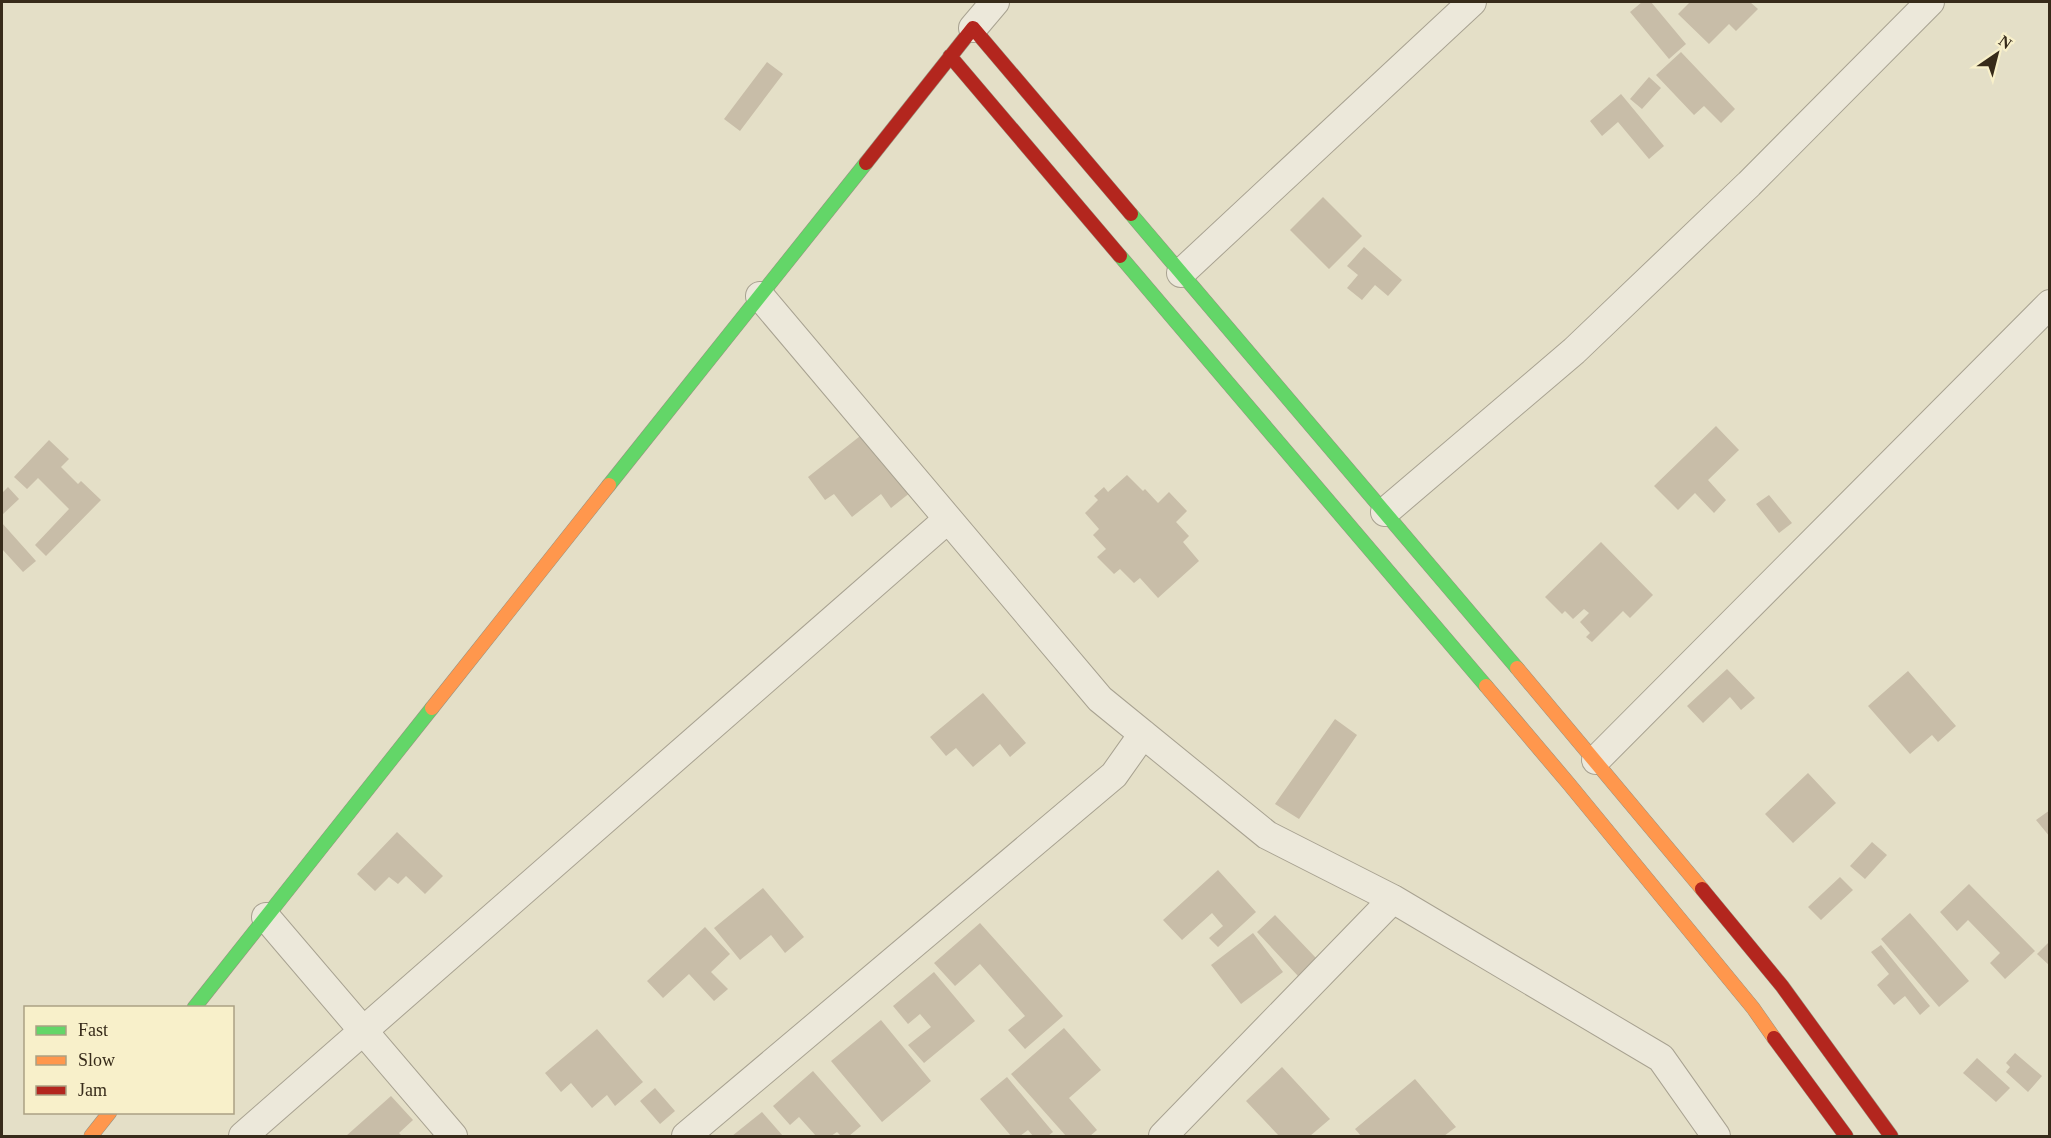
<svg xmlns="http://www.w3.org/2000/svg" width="2051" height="1138" font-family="Georgia,serif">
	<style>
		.building { fill: #c8bda8 }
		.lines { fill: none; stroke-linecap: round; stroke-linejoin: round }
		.street-casing { stroke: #a8a291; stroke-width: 30 }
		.fast-casing { stroke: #989281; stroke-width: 15 }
		.slow-casing { stroke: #989281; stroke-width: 15 }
		.jam-casing { stroke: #989281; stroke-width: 15 }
		.street { stroke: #ece8da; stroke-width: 28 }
		.fast { stroke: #63d668; stroke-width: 14 }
		.slow { stroke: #ff974d; stroke-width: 14 }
		.jam { stroke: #b3261e; stroke-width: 14 }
	</style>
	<rect width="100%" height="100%" fill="#e4dfc7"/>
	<path class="building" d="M1642,2h9l35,42 -17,15 -39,-47z
		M1690,2h60l8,7 -22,22 -7,-7 -20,20 -31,-30z
		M1681,52l54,57 -14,14 -17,-17 -10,9 -38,-40z
		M767,62l16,12 -43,57 -16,-12z
		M1649,77l12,11 -19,21 -12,-10z
		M1621,94l43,52 -15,13 -31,-37 -16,14 -12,-15z
		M1323,197l39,39 -33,33 -39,-39z
		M1364,247l38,33 -14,16 -13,-11 -13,15 -15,-12 11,-13 -11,-9z
		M1716,426l23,24 -31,30 18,20 -12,13 -19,-20 -17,17 -24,-24z
		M864,433l47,59 -20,16 -10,-14 -29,23 -18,-23 -9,6 -17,-23z
		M49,440l20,19 -8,8 17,17 3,-3 20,19 -55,56 -11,-11 34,-36 -31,-31 -11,11 -13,-12z
		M1127,475l16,16 2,-2 13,14 11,-11 18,19 -11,11 13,14 -6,6 16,19 -41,37 -18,-20 -6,5 -14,-14 -6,5 -17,-17 9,-8 -13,-14 6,-6 -14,-16 13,-13 -4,-4 10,-9 4,5z
		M8,487l11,12 -17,16v-22z
		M1769,495l23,28 -13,10 -23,-29z
		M2,523l34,38 -13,11 -21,-23z
		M1601,542l52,53 -23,23 -7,-7 -31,31 -6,-5 4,-4 -10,-11 9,-9 -5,-4 -11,10 -8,-8 -3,3 -17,-17z
		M1727,669l28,29 -14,12 -11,-13 -27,26 -16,-17z
		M1908,671l48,55 -18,16 -6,-7 -22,19 -42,-48z
		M983,693l43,50 -16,14 -10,-13 -27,23 -17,-19 -10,8 -16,-19z
		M1335,719l22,16 -58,84 -24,-15z
		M1808,773l28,30 -43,40 -28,-29z
		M2050,810v27l-14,-17z
		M397,832l46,44 -18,18 -19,-18 -8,8 -9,-7 -14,14 -18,-17z
		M1872,842l15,13 -22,24 -15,-13z
		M1218,870l38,42 -38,35 -9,-9 14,-12 -11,-13 -30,27 -19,-20z
		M1840,877l13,13 -32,30 -13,-13z
		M1969,884l66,67 -30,28 -15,-16 10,-10 -32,-33 -11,11 -17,-19z
		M763,888l41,49 -19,16 -14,-18 -31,25 -26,-32z
		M1910,913l59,68 -30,26 -58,-68z
		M1275,915l41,43 -18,18 -41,-44z
		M980,923l83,93 -38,33 -17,-19 17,-14 -45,-52 -25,22 -21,-23z
		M705,927l25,27 -19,18 17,17 -14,12 -25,-27 -26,24 -16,-17z
		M1253,933l30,39 -42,32 -30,-39z
		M2050,941v25l-13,-12z
		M1881,945l49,61 -10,9 -15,-19 -11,9 -17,-20 12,-11 -18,-22z
		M934,972l41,49 -51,42 -16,-18 23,-18 -11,-13 -12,10 -15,-18z
		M881,1020l50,61 -49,41 -51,-61z
		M1064,1028l37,42 -32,28 28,32 -7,6h-24l-55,-62z
		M597,1029l46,53 -28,24 -8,-11 -15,13 -21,-25 -10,9 -16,-19z
		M2015,1053l27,23 -14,16 -22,-20 4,-5 -4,-4z
		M1977,1058l33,30 -14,14 -33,-29z
		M1282,1067l48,52 -20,17h-31l-33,-35z
		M813,1071l48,55 -12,10h-8l-4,-4 -6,4h-15l-17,-19 -9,8 -17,-19z
		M1007,1077l46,55 -5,4h-15l-5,-6 -8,6h-9l-31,-37z
		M1415,1079l41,48 -12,9h-83l-6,-7z
		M655,1088l20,23 -15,13 -20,-23z
		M391,1096l22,24 -14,13 3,3h-56z
		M762,1112l21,24h-51z"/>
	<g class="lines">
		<defs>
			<path id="street" d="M973,28l22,-26
				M1181,273l291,-271
				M760,296l340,403 167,136 126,64 268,159 55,78
				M1385,512l189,-161 175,-167 181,-182
				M1596,760l454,-456
				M266,917l187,219
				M243,1136l705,-617
				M686,1136l428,-361 29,-41
				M1163,1136l230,-237"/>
			<path id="fast" d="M1131,214l386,454
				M1120,256l366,430
				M609,485l257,-322
				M194,1008l238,-300"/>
			<path id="slow" d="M1517,668l185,221
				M1486,686l83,98 184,224 21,30
				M432,708l177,-223
				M91,1136l19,-24"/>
			<path id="jam" d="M950,56l170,200
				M866,163l107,-135 158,186
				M1702,889l80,97 109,150
				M1774,1038l72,98"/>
		</defs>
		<use href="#street" class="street-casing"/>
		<use href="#fast" class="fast-casing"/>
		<use href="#slow" class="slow-casing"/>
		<use href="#jam" class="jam-casing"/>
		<use href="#street" class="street"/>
		<use href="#fast" class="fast"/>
		<use href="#slow" class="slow"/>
		<use href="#jam" class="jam"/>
	</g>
	<rect width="2051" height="1138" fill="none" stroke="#372b1a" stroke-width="6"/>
	<rect x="24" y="1006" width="210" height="108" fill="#f8f0ca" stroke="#aba184" stroke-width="1.5"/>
	<rect x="36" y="1026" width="30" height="9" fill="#63d668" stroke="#aba184" stroke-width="1.5"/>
	<text x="78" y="1036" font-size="18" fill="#372b1a">Fast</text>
	<rect x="36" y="1056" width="30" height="9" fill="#ff974d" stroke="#aba184" stroke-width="1.5"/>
	<text x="78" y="1066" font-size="18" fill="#372b1a">Slow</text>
	<rect x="36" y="1086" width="30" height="9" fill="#b3261e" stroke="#aba184" stroke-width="1.5"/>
	<text x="78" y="1096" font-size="18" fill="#372b1a">Jam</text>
	<g transform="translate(1997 54) rotate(35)" stroke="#f8f0ca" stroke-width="4.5" paint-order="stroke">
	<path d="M0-4.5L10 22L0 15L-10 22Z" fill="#372b1a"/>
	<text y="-9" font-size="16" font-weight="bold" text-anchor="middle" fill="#372b1a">N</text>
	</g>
</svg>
